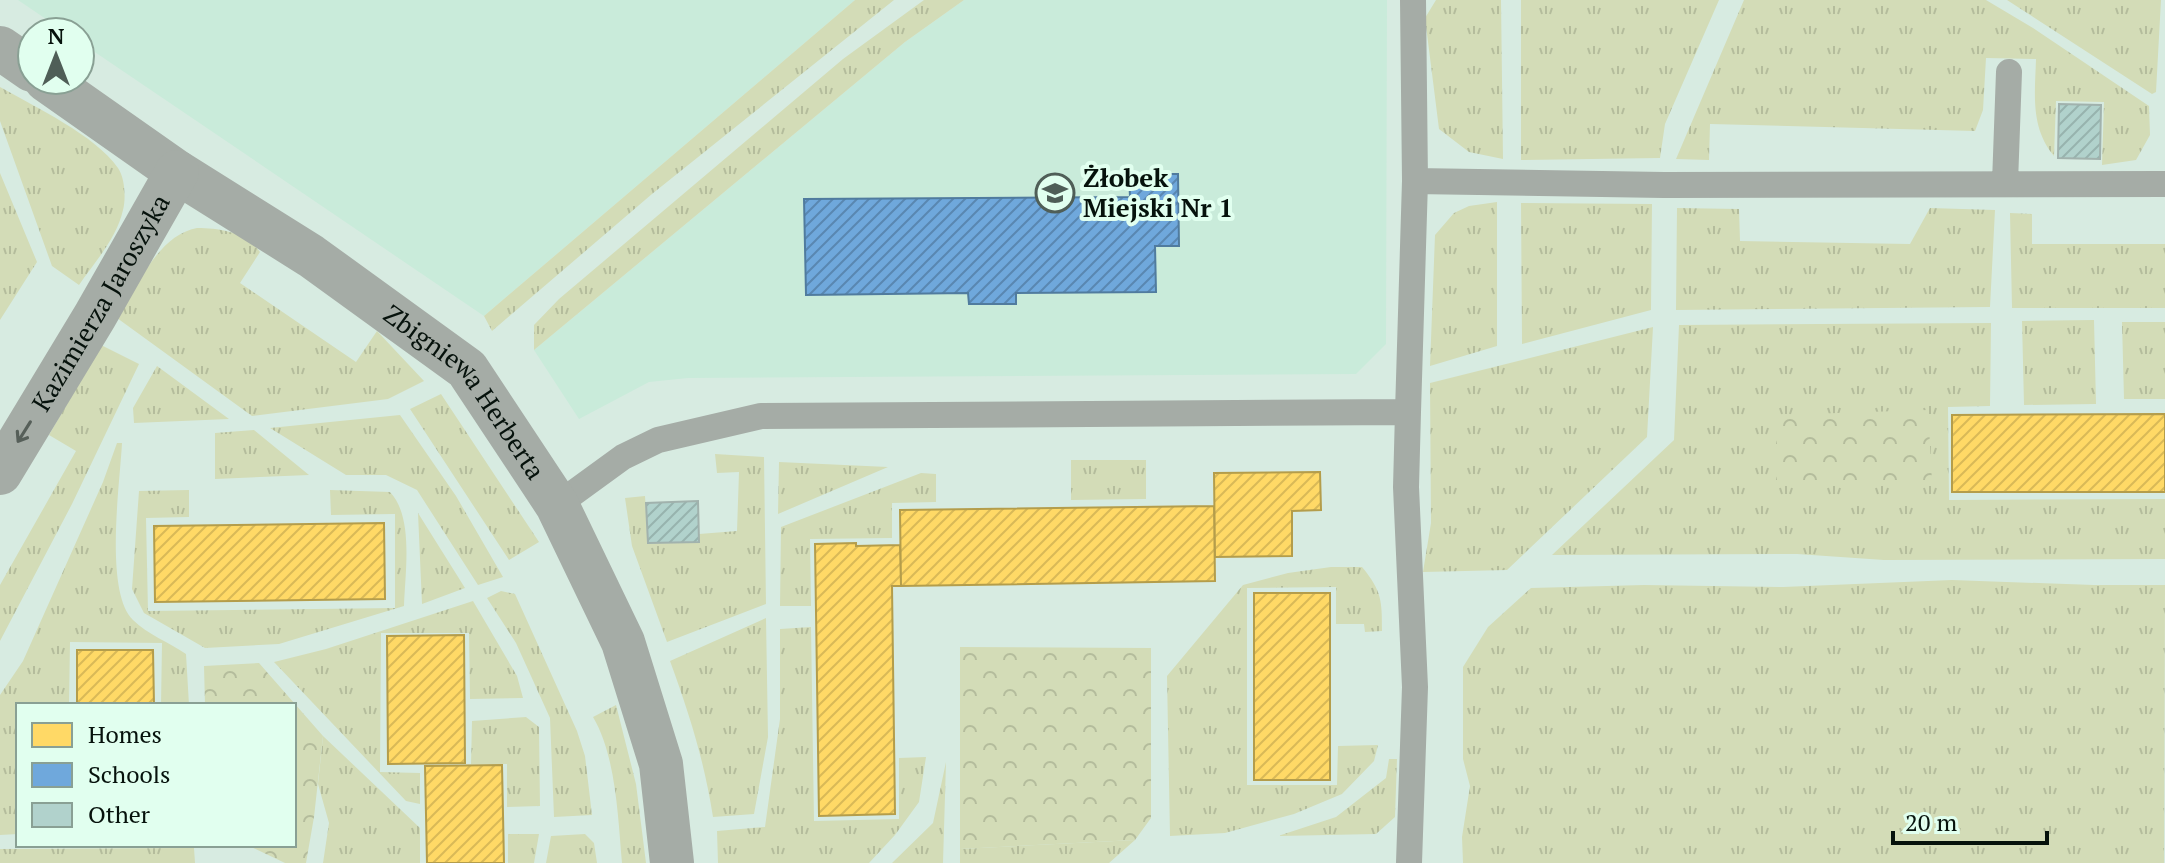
<svg xmlns="http://www.w3.org/2000/svg" width="2165" height="863" font-family="'PT Serif',serif">
	<style>
		.built { fill: #c9ebda }
		.grass { fill: url(#grass-tufts) }
		.park { fill: url(#park-crowns) }
		.homes { fill: url(#homes-hatch); stroke: #b49d4b; stroke-width: 2 }
		.schools { fill: url(#schools-hatch); stroke: #507b9e; stroke-width: 2 }
		.building { fill: url(#building-hatch); stroke: #a1b2ad; stroke-width: 2 }
		.lines { fill: none; stroke-linecap: round; stroke-linejoin: round }
		.lane { stroke: #a5aca6; stroke-width: 26 }
		.street { stroke: #a5aca6; stroke-width: 44 }
		.oneway { stroke: #565f59 }
		.labels { text-anchor: middle; stroke-width: 8; stroke-linejoin: round; paint-order: stroke }
		.poi-label { font-size: 26px; font-weight: bold; fill: #06120c; stroke: #e1ffef; text-anchor: start }
		.street-label { font-size: 26px; fill: #06120c; stroke: #e1ffef }
	</style>
	<defs>
		<pattern id="grass-tufts" width="24" height="20" patternUnits="userSpaceOnUse" patternTransform="scale(2)"><rect width="24" height="20" fill="#d3dcb7"/><path d="M3 7l-1-3M5 7V3M7 7l1-3M15 17l-1-3M17 17v-4M19 17l1-3" fill="none" stroke="#b4bc9c"/></pattern>
		<pattern id="park-crowns" width="20" height="18" patternUnits="userSpaceOnUse" patternTransform="scale(2)"><rect width="20" height="18" fill="#d3dcb7"/><path d="M2 6a3 3 0 1 1 6 0M12 15a3 3 0 1 1 6 0" fill="none" stroke="#b4bc9c"/></pattern>
		<pattern id="homes-hatch" width="6" height="6" patternUnits="userSpaceOnUse" patternTransform="scale(2)"><rect width="6" height="6" fill="#ffd966"/><path d="M-1 1l2-2M0 6l6-6M5 7l2-2" fill="none" stroke="#d9b957"/></pattern>
		<pattern id="schools-hatch" width="6" height="6" patternUnits="userSpaceOnUse" patternTransform="scale(2)"><rect width="6" height="6" fill="#6fa8dc"/><path d="M-1 1l2-2M0 6l6-6M5 7l2-2" fill="none" stroke="#5987b1"/></pattern>
		<pattern id="building-hatch" width="6" height="6" patternUnits="userSpaceOnUse" patternTransform="scale(2)"><rect width="6" height="6" fill="#b1d2cc"/><path d="M-1 1l2-2M0 6l6-6M5 7l2-2" fill="none" stroke="#97b3ae"/></pattern>
	</defs>
	<rect width="100%" height="100%" fill="#d7ebe1"/>
	<path class="built" d="M18,0h837l-371,316 -404,-274v-10h-15z
		M964,0h423l-1,344 -30,30 -668,4 -39,4 -70,37 -45,-69 371,-308z"/>
	<path class="grass" d="M855,0h39l-242,194 -160,137 -8,-15z
		M924,0h40l-59,42 -371,308v-25l25,-26 284,-240z
		M1436,0h65l2,159 -34,-7 -30,-23 -14,-111z
		M1521,0h198l-54,124 -5,34 -139,2z
		M1744,0h242l47,28 116,78 1,29 -14,25 -34,5 2,-63 -48,-1 -2,55c-24,-29 -19,-62 -18,-97l-50,-1 -3,52 -8,21 -265,-7 -1,36 -33,-1z
		M2007,0h154l-5,92 -4,2z
		M0,87c35,20 95,48 118,81 7,10 8,31 5,42 -6,28 -29,53 -44,75l-27,-19 -52,-145z
		M0,173l37,89 -37,58z
		M1497,202v144l-67,20 5,-131 19,-22 15,-7z
		M1521,203l131,1 -1,106 -129,34z
		M1677,208l62,1 1,32 170,3 20,-36 65,2 -5,97 -314,3z
		M2010,213l22,1v30h133v64h-153z
		M197,228c23,0 49,4 63,24l-20,31 116,79 21,-31 47,50 -36,18 -136,17 -135,-98c20,-31 41,-83 80,-90z
		M2094,320l2,84 -72,1 -2,-84z
		M2122,322h43v77h-41z
		M1991,323l-1,83 -42,1 1,93 216,-1v60l-281,1 -87,-6 -245,1 122,-115 5,-115z
		M1653,327l-6,110 -140,133 -84,2 8,-49 -1,-140z
		M101,345l38,19 -67,140 -72,137v-56l76,-134 -27,-16z
		M157,366l72,53 -95,4 -1,-15z
		M441,394l98,148 -30,18 -99,-151z
		M400,415l56,81 47,81 -25,8 -61,-95 -31,-15h-40l-76,-47z
		M254,430l55,45 -94,4v-46z
		M117,443h5c-2,40 -18,149 11,177 14,14 37,23 53,34l3,51h-28l1,-62 -92,-1 -1,63h-51v129l-18,1v-140l23,-34 80,-179z
		M715,454l49,3 2,147 -99,38 -35,-96 -7,-48 20,-2 3,47 50,-1 1,-8 38,-3 2,-59 -22,1z
		M1071,460h75v39l-75,1z
		M779,462l109,5 -110,47z
		M921,473l15,1v28l-44,1v35l-82,1 1,67h-31l1,-79z
		M189,490v27l-43,1 2,93 247,-3v-94l-64,1 -1,-25 60,2c24,25 15,81 14,114l-125,38 -74,4 -61,-35 -12,-24 7,-98z
		M418,513l47,75 -43,16z
		M1331,567h31c20,24 20,34 20,64l-17,1 -1,-8h-28v-37l-89,1v197h90l1,-39 40,-1 -4,16 -32,33 -48,20 -69,19 -55,3 -3,-160 76,-91 45,-12z
		M1952,580l142,5h71l-1,278h-701l-1,-26 8,-51 -7,-27v-92l25,-40 43,-39 113,-3 139,2z
		M501,591l14,3 62,137 8,25 7,59 -38,2 -4,-99 -34,-75 -29,-45z
		M473,601l44,75 6,22 -53,1 -1,-66h-88l-1,139 40,1v31l-14,-3 -132,-139 52,-13z
		M766,618l2,119 -14,77 -41,3c-9,-57 -23,-101 -43,-156z
		M811,627l3,194 85,-2v-61l27,-1 -7,45 -24,33 -26,28h-151l-1,-32 48,-4 15,-108v-90z
		M616,705l20,79 10,79h-24c-4,-46 -6,-107 -29,-146z
		M526,717l13,10 1,79 -33,1v-43h-36l1,-43z
		M323,736l97,92v35h-97l6,-40 -11,-39z
		M1389,759h8l-2,58 -19,17 -98,2 58,-19 50,-39z
		M946,762l-3,101h-51l41,-40z
		M508,834h31l-5,29h-26z
		M585,834l9,9 3,20h-51l5,-27z
		M1135,840l-26,23h-149v-14z
		M194,848l1,15h-195v-14z"/>
	<path class="park" d="M1928,410l4,71 -156,5v-71z
		M960,647l191,1v170l-16,22 -175,9z
		M259,663l64,73 -9,81 -8,46h-21l-38,-18h47v-140h-89l-1,-39z"/>
	<path class="homes" d="M2165,414v78h-213v-77z
		M1320,472l1,38 -29,1v45l-77,1 -1,-84z
		M1214,506l1,75 -314,5 -1,-76z
		M384,523l1,76 -230,3 -1,-76z
		M856,543v3l44,-1 1,41h-9l3,228 -76,2 -4,-272z
		M1254,593h76v187h-76z
		M464,635l1,128 -77,1 -1,-128z
		M77,650h76l1,55h-77z
		M502,765l2,98h-77l-2,-97z"/>
	<path class="schools" d="M1129,174h49l1,72h-24l1,46 -140,1v11h-47l-1,-11 -162,2 -2,-96 326,-2z"/>
	<path class="building" d="M2059,104l42,1 -1,54 -42,-1z
		M698,501l1,41 -51,1 -2,-40z"/>
	<g class="lines">
		<path class="lane" d="M1413,0l2,181
			M2005,183l4,-111
			M1408,412l-2,75 9,200 -6,176
			M557,505l66,-48 35,-17 103,-24 647,-4 7,-231 249,4 501,-1"/>
		<g class="street">
			<path d="M0,48l32,22"/>
			<path id="s1" d="M46,80l131,92 134,84 156,113 90,136 66,137 38,122 11,99"/>
			<path id="s2" d="M0,473l95,-157 82,-144"/>
		</g>
	</g>
	<defs><path id="oneway-shaft" d="M-6 0H5M1.5-3L5.5 0L1.5 3" fill="none" stroke-width="1.6" stroke-linecap="round" stroke-linejoin="round" transform="scale(2)"/></defs>
	<use class="oneway" href="#oneway-shaft" transform="translate(24 432) rotate(122)"/>
	<defs>
		<symbol id="school-ring" viewBox="-11 -11 22 22"><circle r="9.5" fill="#e1ffef" stroke="#4f5e57" stroke-width="1.5"/><path d="M0-5L7-2L0 1L-7-2ZM-4 1L0 2.5L4 1V4Q0 6-4 4Z" fill="#4f5e57"/></symbol>
	</defs>
	<g fill-rule="evenodd">
		<use href="#school-ring" x="1033" y="171" width="44" height="44"/>
	</g>
	<g class="labels">
		<g class="poi-label">
			<text x="1083" y="187">Żłobek<tspan x="1083" dy="30">Miejski Nr 1</tspan></text>
		</g>
		<g class="street-label">
			<text dy="9" stroke="none"><textPath href="#s2" startOffset="198">Kazimierza Jaroszyka</textPath></text>
			<text dy="9" stroke="none"><textPath href="#s1" startOffset="526">Zbigniewa Herberta</textPath></text>
		</g>
	</g>
	<rect x="16" y="703" width="280" height="144" fill="#e1ffef" stroke="#89a094" stroke-width="2"/>
	<rect x="32" y="723" width="40" height="24" fill="#ffd966" stroke="#89a094" stroke-width="2"/>
	<text x="88" y="743" font-size="24" fill="#06120c">Homes</text>
	<rect x="32" y="763" width="40" height="24" fill="#6fa8dc" stroke="#89a094" stroke-width="2"/>
	<text x="88" y="783" font-size="24" fill="#06120c">Schools</text>
	<rect x="32" y="803" width="40" height="24" fill="#b1d2cc" stroke="#89a094" stroke-width="2"/>
	<text x="88" y="823" font-size="24" fill="#06120c">Other</text>
	<g transform="translate(56 56)"><circle r="38" fill="#e1ffef" stroke="#89a094" stroke-width="2"/>
	<path d="M0-6L14 30L0 20L-14 30Z" fill="#4f5e57"/>
	<text y="-12" font-size="22" font-weight="bold" text-anchor="middle" fill="#06120c">N</text>
	</g>
	<path d="M1893 831v12h154v-12" fill="none" stroke="#06120c" stroke-width="4"/>
	<text x="1905" y="831" font-size="24" fill="#06120c" stroke="#e1ffef" stroke-width="6" paint-order="stroke">20 m</text>
</svg>
